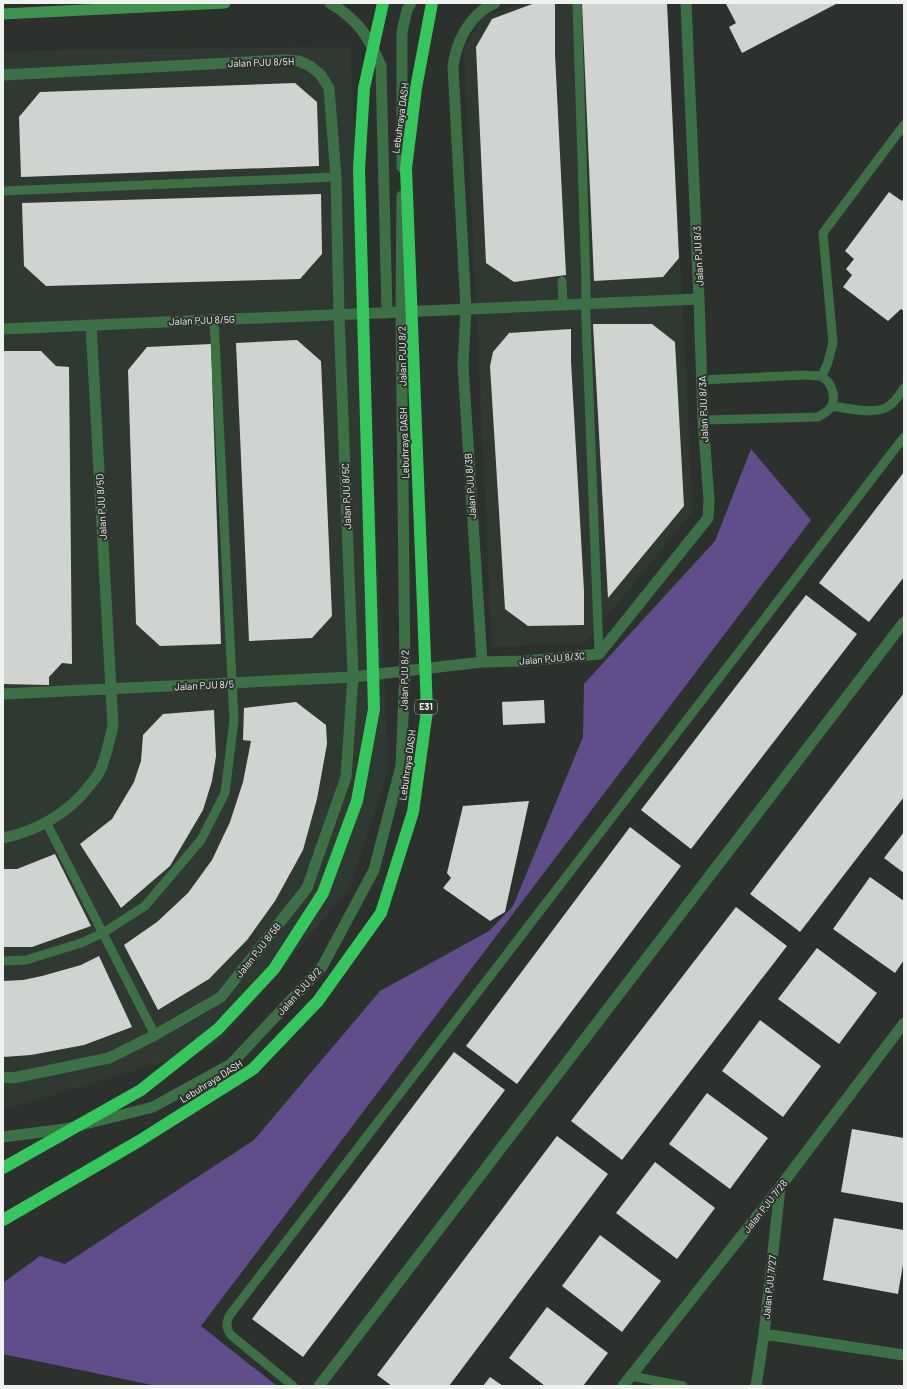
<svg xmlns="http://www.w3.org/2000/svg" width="907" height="1389" font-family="Barlow,sans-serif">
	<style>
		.built { fill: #303931 }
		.green { fill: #614d89 }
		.building { fill: #d0d4d0 }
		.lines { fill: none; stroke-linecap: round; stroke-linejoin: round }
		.service { stroke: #3e7046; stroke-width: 9 }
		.minor { stroke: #3e7046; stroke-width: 11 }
		.secondary { stroke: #3f9350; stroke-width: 11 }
		.motorway-bridge { stroke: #35c65d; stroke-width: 12 }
		.labels { text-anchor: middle; stroke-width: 4; stroke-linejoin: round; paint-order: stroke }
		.shield { fill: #2d312e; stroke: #b5b8b5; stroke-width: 1 }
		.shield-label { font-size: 9px; font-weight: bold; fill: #eff2ef }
		.street-label { font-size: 10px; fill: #eff2ef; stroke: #2d312e }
	</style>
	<rect width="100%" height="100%" fill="#2d312e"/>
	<path class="built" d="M523,3h144l26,508 -108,132 -93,4 -28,-598 19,-33z
		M350,47l39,720 -39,121 -134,158 -213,64v-1059z"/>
	<path class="green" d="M751,449l60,71 -610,806 76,60h-120l-154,-32v-71l37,-27 25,8 189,-124 126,-149 109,-60 24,-25 70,-169 1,-53 131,-143z"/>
	<path class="building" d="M535,3h20v51l11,221 -52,7 -28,-19 -10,-216 16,-28z
		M582,3h85l12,255 -16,19 -69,4z
		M728,3h110l-96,50 -13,-26 7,-4 -10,-19z
		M295,83l22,19 2,64 -298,11 -2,-60 21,-25z
		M889,192l13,9 2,-3v113l-3,-2 -13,12 -45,-34 9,-12 -6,-6 8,-10 -9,-8z
		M321,194l1,60 -22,25 -254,7 -22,-20 -2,-63z
		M593,324h59l23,18 9,164 -76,92z
		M571,329v32l13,230v34l-56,1 -23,-17 -15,-243 3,-14 16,-19z
		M297,340l24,21 11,255 -20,22 -63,3 -13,-298z
		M211,344l10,300 -61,2 -24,-22 -8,-254 19,-23z
		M3,351h38l15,15 13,1 3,297 -10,-1 -13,14v8l-46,-1z
		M904,472v105l-35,45 -50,-39z
		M806,595l51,39 -166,215 -50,-39z
		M904,693v104l-104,135 -50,-38z
		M544,700l1,23 -42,2 -1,-23z
		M296,702l30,23 1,19 -10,55 -14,51 -28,51 -28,39 -38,39 -51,31 -34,-65 33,-23 31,-29 24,-33 18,-38 13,-40 8,-41 -8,-1 1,-32z
		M214,710l2,46 -4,25 -9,29 -33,56 -49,42 -41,-64 32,-25 22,-37 7,-21 2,-26 20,-21z
		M529,801l-24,111 -15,9 -47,-33 8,-10 -4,-5 16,-67z
		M630,827l51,39 -164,218 -51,-38z
		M904,832v41l-20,-15z
		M55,854l36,72 -59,21h-29v-78h14z
		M870,877l34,24v59l-9,13 -62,-44z
		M736,907l51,39 -165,214 -51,-39z
		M817,948l60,45 -38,51 -61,-45z
		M99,956l33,71 -48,18 -53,10 -28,2v-76l20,-1 19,-4 39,-11z
		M760,1020l61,46 -38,51 -61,-46z
		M454,1052l51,38 -202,267 -51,-38z
		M707,1093l61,45 -38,51 -61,-45z
		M852,1129l52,9v65l-63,-11z
		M557,1136l51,38 -159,212h-57l-15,-11z
		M655,1162l60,46 -38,51 -61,-46z
		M834,1218l70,12v29l-6,35 -75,-14z
		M600,1235l61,46 -39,51 -60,-46z
		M547,1307l61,46 -25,33h-38l-36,-28z
		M490,1377l13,9h-20z"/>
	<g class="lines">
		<path class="service" d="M577,3l9,281v35l13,335
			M3,191l333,-14
			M562,281l1,24
			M822,376l6,-14 5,-19 -10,-110 81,-108
			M702,380l104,-5c4,1 12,0 16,2 9,4 14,19 10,28 -2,6 -9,9 -14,12l-115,3
			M832,406c14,2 46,10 58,-1 6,-4 10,-11 14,-17
			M46,822l109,213
			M3,961l23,-1 55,-17 22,-10 42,-27 56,-66 24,-47 9,-73 -20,-400
			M631,1376l52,10
			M293,1386l-62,-51c-5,-7 -5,-11 -2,-19l675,-879"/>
		<path class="minor" d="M330,3c28,17 38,32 51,63l6,247
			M3,75l280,-15 16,1 11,5 10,8 9,14 7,89 3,138 14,362 -7,100 -39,111 -86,109 -66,38 -46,23 -96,20 -10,-1
			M402,167v-135l5,-22 4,-7
			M3,329l696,-30
			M482,662l-19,-297 3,-56 -13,-242c3,-26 17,-53 42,-64
			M3,694l350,-17 129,-15 44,-1 73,-7 109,-136 1,-18 -6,-80 -4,-121 -13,-296
			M3,838c34,-7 66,-25 87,-53 3,-4 7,-8 9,-12 7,-14 10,-32 14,-47l-22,-401
			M3,1137l62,-8 88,-22 78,-43 91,-97 52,-97 27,-104 4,-95 -4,-359 1,-116
			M764,1334l140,21
			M319,1386l585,-764
			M623,1386l157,-199 124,-164
			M756,1386l8,-52 16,-146"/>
		<path class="secondary" d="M3,14l222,-11"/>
		<path class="motorway-bridge" d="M3,1168l138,-78 77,-61 56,-60 49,-76 34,-92 17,-92 -15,-540 5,-81 19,-85
			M3,1220l136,-79 114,-72 65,-68 63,-88 32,-101 14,-101 -21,-543 10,-80 16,-85"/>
	</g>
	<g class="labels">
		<rect class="shield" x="415" y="700" width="22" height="14" rx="3"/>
		<g class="shield-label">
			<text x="426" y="710">E31</text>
		</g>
		<g class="street-label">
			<text transform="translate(261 62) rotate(-2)" y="4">Jalan PJU 8/5H</text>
			<text transform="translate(400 118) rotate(-82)" y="4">Lebuhraya DASH</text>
			<text transform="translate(698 256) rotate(-93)" y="4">Jalan PJU 8/3</text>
			<text transform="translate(202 320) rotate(-2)" y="4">Jalan PJU 8/5G</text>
			<text transform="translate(402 356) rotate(-91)" y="4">Jalan PJU 8/2</text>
			<text transform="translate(703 409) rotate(-92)" y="4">Jalan PJU 8/3A</text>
			<text transform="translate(404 443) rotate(-92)" y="4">Lebuhraya DASH</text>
			<text transform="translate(470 486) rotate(-94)" y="4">Jalan PJU 8/3B</text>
			<text transform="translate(346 496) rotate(-92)" y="4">Jalan PJU 8/5C</text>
			<text transform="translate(101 507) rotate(-93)" y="4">Jalan PJU 8/5D</text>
			<text transform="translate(552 658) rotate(-5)" y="4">Jalan PJU 8/3C</text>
			<text transform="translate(404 680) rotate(-89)" y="4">Jalan PJU 8/2</text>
			<text transform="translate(204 685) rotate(-3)" y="4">Jalan PJU 8/5</text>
			<text transform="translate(407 765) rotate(-82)" y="4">Lebuhraya DASH</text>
			<text transform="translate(258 950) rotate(-52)" y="4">Jalan PJU 8/5B</text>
			<text transform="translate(299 991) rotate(-48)" y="4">Jalan PJU 8/2</text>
			<text transform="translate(211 1081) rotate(-32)" y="4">Lebuhraya DASH</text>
			<text transform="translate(765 1206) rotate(-52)" y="4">Jalan PJU 7/28</text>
			<text transform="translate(769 1287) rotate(-84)" y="4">Jalan PJU 7/27</text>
		</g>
	</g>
	<rect width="907" height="1389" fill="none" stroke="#eff2ef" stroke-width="8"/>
</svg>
